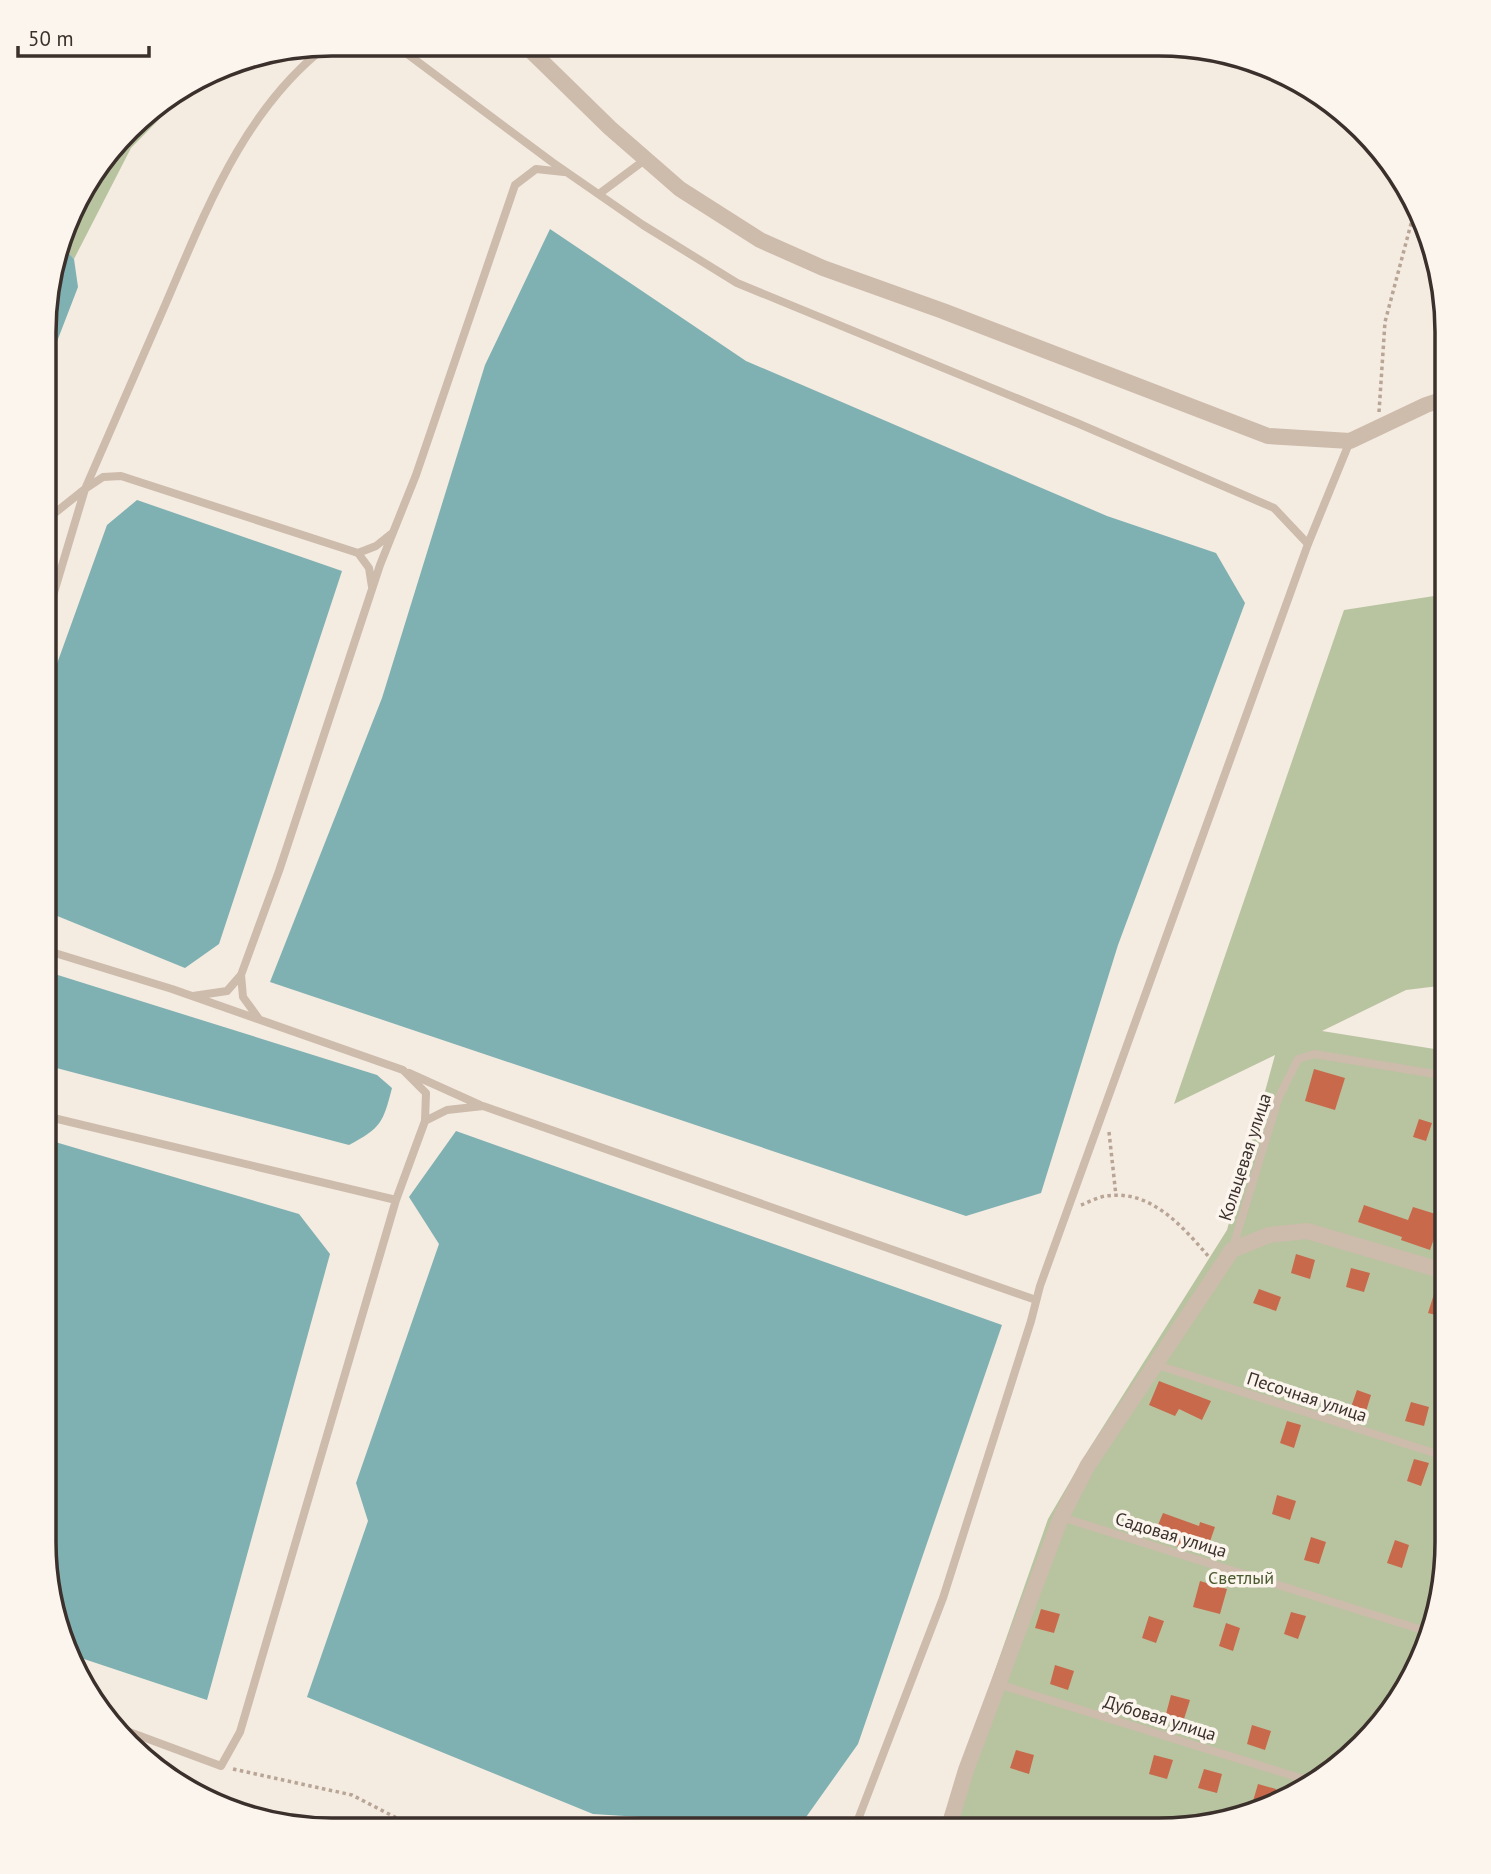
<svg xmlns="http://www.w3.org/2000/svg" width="1491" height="1874" font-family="'PT Sans',sans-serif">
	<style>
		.green { fill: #b8c4a0 }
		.water { fill: #7fb0b2 }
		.building { fill: #c8694b }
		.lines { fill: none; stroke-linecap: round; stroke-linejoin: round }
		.path { stroke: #b9a596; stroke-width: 3.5; stroke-dasharray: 3.5 3.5; stroke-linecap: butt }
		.lane { stroke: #cdbbac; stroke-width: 8 }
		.street { stroke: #cdbbac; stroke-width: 16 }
		.labels { text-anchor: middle; stroke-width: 7; stroke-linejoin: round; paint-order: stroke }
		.street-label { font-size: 18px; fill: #3b302b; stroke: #fbf5ee }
		.park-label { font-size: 18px; fill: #4a5a2e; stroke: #fbf5ee }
		.rim { fill: none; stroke: #3b302b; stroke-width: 3.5 }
	</style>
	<rect width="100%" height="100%" fill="#f4ebe1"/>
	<path class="green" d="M191,87l-60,61 -57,111 -12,-13 20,-58 60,-73z
		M1447,594v391l-41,5 -84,41 125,20v510l-15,73 -33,68 -96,90 -125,38h-239l109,-311 41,-70 138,-219 48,-175 -101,49 170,-494z"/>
	<path class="water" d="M550,229l196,132 361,155 109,37 29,50 -127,342 -77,248 -75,23 -696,-234 112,-284 103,-333z
		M62,246l12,13 4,28 -32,83v-76z
		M137,500l205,71 -123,373 -34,24 -140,-57v-214l62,-172z
		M45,971l332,104 15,13c-9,35 -11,40 -43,57l-304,-80z
		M456,1131l546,194 -144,419 -59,83 -206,-13 -286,-117 61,-176 -12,-38 83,-239 -30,-47z
		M45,1139l254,75 31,40 -123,446 -138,-46 -15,-37 -10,-74z"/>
	<path class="building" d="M1314,1069l31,9 -10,32 -30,-9z
		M1419,1119l13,4 -6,18 -13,-4z
		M1364,1205l44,15 5,-13 29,9 -12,34 -29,-10 1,-3 -44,-15z
		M1296,1254l19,6 -5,19 -19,-6z
		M1351,1268l19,5 -6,19 -18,-5z
		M1259,1289l22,8 -5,14 -23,-8z
		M1434,1294l13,4v20l-19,-5z
		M1159,1381l52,20 -9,19 -23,-11 -4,7 -26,-11z
		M1357,1390l14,5 -7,23 -15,-5z
		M1411,1402l18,5 -5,19 -19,-5z
		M1287,1421l14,4 -7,23 -14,-5z
		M1414,1459l15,4 -8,23 -14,-5z
		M1277,1495l19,6 -6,19 -18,-6z
		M1163,1513l36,13 1,-4 15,5 -8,23 -25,-9 -3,6 -26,-10z
		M1311,1537l15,5 -7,22 -15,-4z
		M1395,1540l14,5 -7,23 -15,-5z
		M1200,1581l27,8 -7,25 -27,-7z
		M1041,1609l19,5 -6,19 -19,-5z
		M1291,1612l15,4 -8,23 -14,-5z
		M1149,1616l15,5 -8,22 -14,-5z
		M1226,1623l14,5 -7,23 -14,-5z
		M1055,1665l19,6 -6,19 -18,-6z
		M1171,1695l19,5 -6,19 -18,-5z
		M1252,1725l19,6 -6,19 -18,-6z
		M1016,1750l18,5 -5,19 -19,-6z
		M1154,1755l19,5 -6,19 -18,-5z
		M1204,1769l18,5 -5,19 -19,-5z
		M1258,1784l18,5 -3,12 -22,7z"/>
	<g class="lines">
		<path class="path" d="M1379,412l6,-90 31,-117
			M1109,1132l7,64
			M1081,1205c8,-3 17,-8 25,-9 45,-7 77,31 103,61
			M233,1769l119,26 68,35"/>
		<path class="lane" d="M394,44l158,118 91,63 94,58 340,140 197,85 34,36
			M599,194l47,-35
			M46,520l39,-31c27,-62 54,-124 81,-186 40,-93 79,-196 163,-259
			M358,553l18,-7 15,-12
			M46,619l39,-130 18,-12 18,-1 237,77 11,15 3,19
			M45,950l127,39 231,81 23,23 -1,28 -29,79 -156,532 -19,34 -97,-36
			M241,975l2,22 16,22
			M193,996l34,-5 14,-16 38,-104 101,-306 36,-90 99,-290 21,-16 28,3
			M409,1073l71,32
			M45,1116l351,84
			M425,1121l22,-11 36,-4 553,194
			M1232,1250l46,-151 20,-40 16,-5 133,22
			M1157,1365l290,92
			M1061,1517l371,116
			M998,1684l315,98
			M854,1830l89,-232 88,-277 9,-35 268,-742 42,-103"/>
		<path class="street" d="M524,44l86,84 70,61 80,51 63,28 120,43 325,125 82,5 76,-36 21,-7
			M948,1830l18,-60 95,-253 27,-52 144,-215 37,-15 38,-4 140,41"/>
	</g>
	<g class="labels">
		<g class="street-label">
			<text transform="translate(1245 1157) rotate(-72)" y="6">Кольцевая улица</text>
			<text transform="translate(1307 1397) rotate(18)" y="6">Песочная улица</text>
			<text transform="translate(1171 1535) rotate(17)" y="6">Садовая улица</text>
			<text transform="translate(1160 1718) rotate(17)" y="6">Дубовая улица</text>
		</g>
		<g class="park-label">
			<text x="1241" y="1584">Светлый</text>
		</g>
	</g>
	<path d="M0 0H1491V1874H0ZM332 56H1159A276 276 0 0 1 1435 332V1542A276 276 0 0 1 1159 1818H332A276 276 0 0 1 56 1542V332A276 276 0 0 1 332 56Z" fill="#fbf5ee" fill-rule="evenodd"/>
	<path class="rim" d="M332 56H1159A276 276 0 0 1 1435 332V1542A276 276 0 0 1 1159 1818H332A276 276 0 0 1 56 1542V332A276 276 0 0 1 332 56Z"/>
	<path d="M18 46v10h131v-10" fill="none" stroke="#3b302b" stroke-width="3.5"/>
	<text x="28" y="46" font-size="21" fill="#3b302b" stroke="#fbf5ee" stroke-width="5" paint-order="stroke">50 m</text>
</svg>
